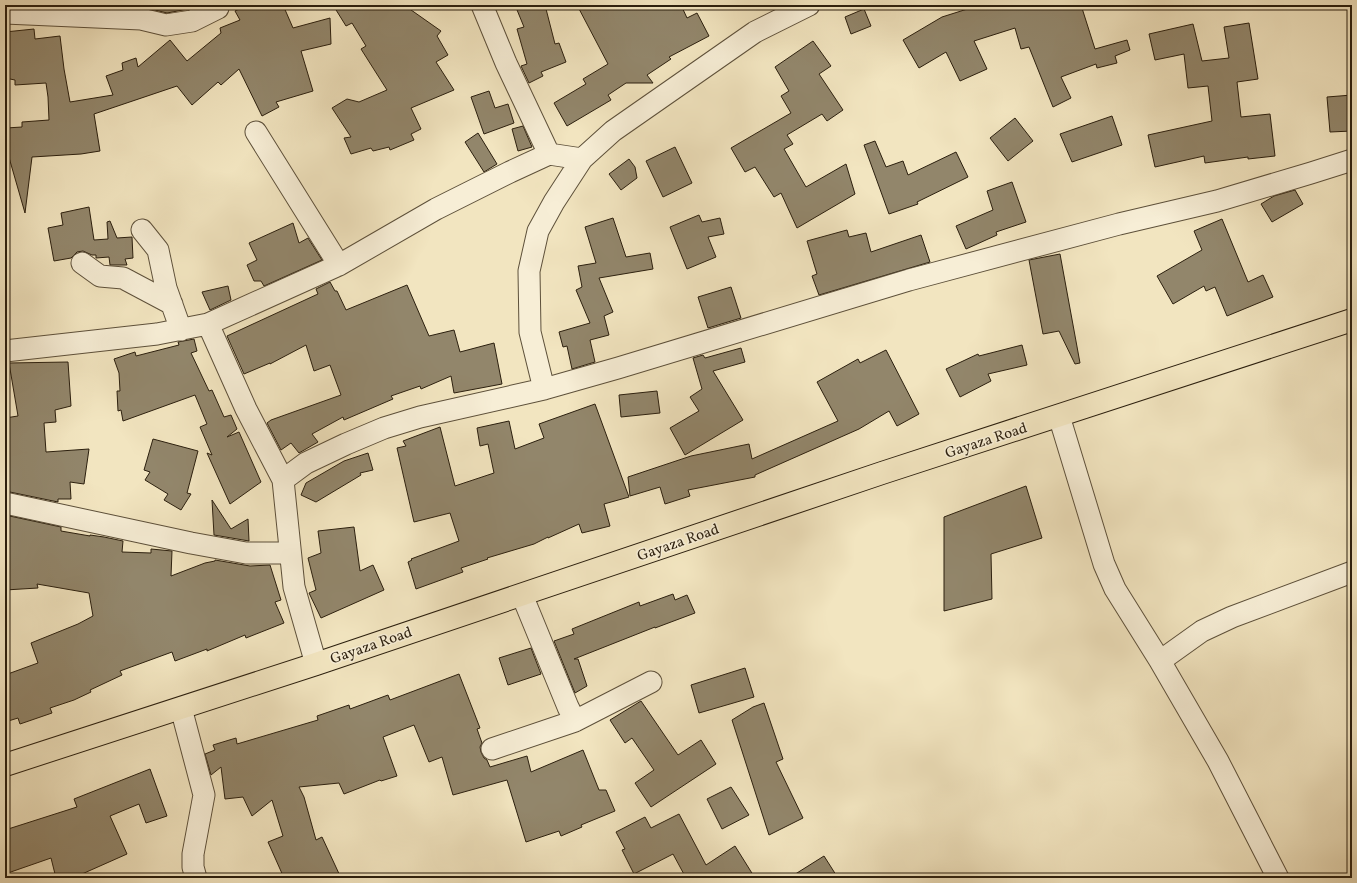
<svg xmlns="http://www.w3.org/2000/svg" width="1357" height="883" font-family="Vollkorn,serif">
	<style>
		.building { fill: #92866b; stroke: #2b1f0e }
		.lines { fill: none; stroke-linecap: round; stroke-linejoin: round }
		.minor-casing { stroke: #5d503a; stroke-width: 23 }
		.major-casing { stroke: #2b1f0e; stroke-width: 24 }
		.minor { stroke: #f7eed6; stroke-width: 21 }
		.major { stroke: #f2e5c0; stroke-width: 22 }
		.labels { text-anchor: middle; stroke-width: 3; stroke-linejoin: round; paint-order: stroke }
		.street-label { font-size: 15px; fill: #2b1f0e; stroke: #f7eed6 }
	</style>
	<rect width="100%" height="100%" fill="#f2e5c0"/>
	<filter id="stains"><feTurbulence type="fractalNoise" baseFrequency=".005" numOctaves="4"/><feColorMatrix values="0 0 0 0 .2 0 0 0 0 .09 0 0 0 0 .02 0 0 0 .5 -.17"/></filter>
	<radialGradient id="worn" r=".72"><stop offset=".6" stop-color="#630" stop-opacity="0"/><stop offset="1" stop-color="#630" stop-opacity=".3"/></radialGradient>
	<path class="building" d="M150,5h47l-9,4 -21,4 -16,-4z
		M247,5h36l10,23 37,-10 1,26 -30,7 12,40 -37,11 3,5 -17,9 -23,-47 -18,16 -3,-3 -26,23 -15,-19 -83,28 6,37 -19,3 -49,3 -7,56 -17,-59 -2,-26 16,-1v-5l27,-2 -1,-23 -2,-14 -31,2v-5l-10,-2v-46l29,-3 1,10 25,-3 4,33 6,33 43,-7 -7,-19 17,-6 -1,-7 14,-5 2,9 32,-27 17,21 34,-28 -1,-5 20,-8 -5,-9z
		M333,5h71l37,26 -4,5 11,19 -12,7 18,28 -43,18 10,21 -10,5 3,6 -24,10 -1,-3 -16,4 -2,-3 -20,6 -7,-16 7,-1 -19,-29 15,-9 12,3 28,-12 -26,-41 5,-3 -14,-23 -6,3z
		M515,5h30l10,39 4,-1 7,19 -25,10 2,4 -14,7 -8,-17 6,-2 -10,-35 7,-2z
		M577,5h104l6,13 10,-5 12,23 -40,21 2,2 -24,16 6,8h-27l-18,12 3,5 -44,26 -13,-23 32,-19 -3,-5 25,-15z
		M980,5h101l14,44 32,-9 3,10 -15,6 2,7 -20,5 -1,-4 -35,13 10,21 -18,9 -24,-60 -8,2 -6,-21 -41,13 13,28 -27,12 -14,-29 -27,16 -16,-28 39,-23z
		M864,9l7,17 -20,8 -6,-17z
		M1249,23l9,56 -21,3 4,35 29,-3 5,42 -27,3v-2l-43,6 -1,-7 -49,11 -7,-32 64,-14 -4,-35 -20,2 -4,-34 -29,6 -6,-26 44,-10 9,37 27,-3 -5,-31z
		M813,41l18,25 -12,8 24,36 -16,11 -5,-7 -35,21 6,9 -9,5 22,38 40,-23 9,30 -58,34 -16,-35 -7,4 -19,-30 -10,5 -14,-24 60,-35 -10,-17 8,-5 -14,-24z
		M489,91l6,17 13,-4 6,19 -30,11 -13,-37z
		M1352,95v36l-22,1 -3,-35z
		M1112,116l10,29 -50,17 -12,-28z
		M1015,118l18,23 -25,20 -18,-23z
		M523,126l9,21 -14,4 -6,-22z
		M478,133l19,31 -13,8 -19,-30z
		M875,141l11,26 17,-6 5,14 48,-23 12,25 -51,25 1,2 -29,10 -25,-69z
		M675,147l17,36 -29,14 -17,-36z
		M629,159l6,8 2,11 -16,12 -12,-16z
		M1012,182l14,40 -30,10 1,3 -31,14 -10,-23 37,-16 -6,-19z
		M1295,190l8,14 -31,18 -11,-18 13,-8z
		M89,207l5,33 14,-1 -1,-17 3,-1 7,17 15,-1 1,21 -8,1 2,6h-17l-1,-8 -13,1v-3h-4l-9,-4 -6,1 -6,6 -17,3 -6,-33 15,-3 -2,-12z
		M699,215l3,7 18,-4 4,16 -16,3 8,20 -29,12 -17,-42z
		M613,218l13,39 24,-4 3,16 -54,9 14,34 -9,4 5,19 -19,5 5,22 -23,7 -5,-23 -4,1 -4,-15 31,-9 -14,-33 6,-3 -4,-21 18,-3 -11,-36z
		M1222,219l26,63 15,-7 10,22 -46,19 -12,-29 -9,4 -2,-5 -31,18 -16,-28 45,-26 -8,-19z
		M293,223l6,20 9,-5 14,22 -58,26 -3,-5h-7l-7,-16 10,-5 -8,-17z
		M847,230l2,7 17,-4 5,19 50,-17 9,27 -111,33 -7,-19 5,-2 -10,-33z
		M1060,254l20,109 -5,1 -16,-33 -16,3 -14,-74z
		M330,282l5,9h2l9,19 61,-25 22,51 25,-6 6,22 34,-9 8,41 -48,9 -3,-17 -30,13 -1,-3 -29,10 2,3 -49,21 -1,-3 -31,17 6,8 -19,11 -8,-10 -10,7 -14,-27 4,-3 70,-25 -11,-30 -16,6 -8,-26 -36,19v-1l-26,11 -17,-38 91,-42 -2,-5z
		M228,286l3,14 -21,10 -8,-18z
		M731,287l10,31 -33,10 -10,-31z
		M194,339l3,12 -6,2 18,38 3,-1 12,27 7,-2 6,14 -10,8 12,-5 22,50 -31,22 -23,-51 5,2 -12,-28 7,-3 -12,-29 -72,26 -2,-11 -3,1 -1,-20h3l-1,-18 -5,-14 21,-7 1,4 43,-11 -1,-3z
		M1022,345l5,20 -39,9 3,7 -31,16 -14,-28 32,-15 1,2z
		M741,348l4,14 -32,9 30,49 -58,35 -15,-27 29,-17 -9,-14 12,-8 -9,-31 10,-3 2,3z
		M886,350l33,64 -22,12 -8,-15 -30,18 -104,46v2l-67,13 2,6 -25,8 -5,-17 -30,9 -2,-19 63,-21 58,-12 3,15 86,-38 -21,-39 41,-23 2,4z
		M68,362l3,44 -16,4 1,12 -12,1 2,29 43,-3 -5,35 -14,-2 1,17h-13v3l-53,-11v-73l13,-2 -9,-53z
		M657,391l3,22 -39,4 -2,-22z
		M595,404l34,93 -25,7 6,22 -28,7 -3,-9 -31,14v-1l-14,7 -47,14 1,1 -27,9 2,4 -47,17 -8,-27 4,-2 -1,-1 48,-18 -9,-28 -36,9 -17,-74 9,-2 -3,-5 37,-14 15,59 39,-13 -6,-29 -8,2 -3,-18 32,-7 6,28 29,-11 -5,-14z
		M153,439l45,12 -11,42 4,1 -10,16 -17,-10 4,-6 -23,-14 5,-8 -6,-2z
		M368,453l5,17 -13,3 1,2 -45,27 -15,-7 5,-12 38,-22z
		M1026,486l16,52 -51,16 1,45 -48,12v-94z
		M212,500l19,29 17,-10 1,22 -35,-6z
		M5,515l56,12v4l29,5v-1l14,2 19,4 -1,11 29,1v-4l21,2 -1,25 34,-13 10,-2v-1l35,6 20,-1 11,35 -6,2 9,21 -38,15 -1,-3 -38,16v-2l-32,12 -3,-9 -52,19 2,4 -32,15 1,2 -17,8 -24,8 2,5 -32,11 -2,-6 -13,4v-47l33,-12 -7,-20 47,-19 15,-8 -4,-23 -52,-9 1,4 -33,2z
		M354,527l6,44 13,-6 11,25 -63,28 -12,-25 7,-3 -8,-32 13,-5 -3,-22z
		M673,594l2,6 12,-5 8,18 -40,15v-1l-81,32h4l9,27 -12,7 -21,-52 20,-7 -2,-5 67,-27 1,4z
		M531,648l10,26 -33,11 -9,-27z
		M745,668l9,29 -55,16 -8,-28z
		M459,674l21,54 -3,1 5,14 -2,4 1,5 3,6 3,2 3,7 37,-11 4,16 52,-22 16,40h7l9,21 -34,14 1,2 -21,9 -2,-5 -33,11 -19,-62 -54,15 -11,-38 -13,5 -15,-37 -31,12 14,39 -16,5 -1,-1 -36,14 -5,-11 -40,4 5,10 12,43 6,-3 19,41h-57l-16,-36 15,-6 -11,-36 -20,16 -9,-19 -18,2 -4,-32 -10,8 -6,-21 10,-4 -2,-5 23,-7 1,6 81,-24 -1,-4 32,-11 1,4 38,-14 2,5z
		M641,701l37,54 23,-15 15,24 -65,43 -16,-24 19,-13 -22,-32 -7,5 -15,-23z
		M764,703l19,56 -7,3 27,56 -34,17 -37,-115 21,-13z
		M150,769l17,47 -21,7 -7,-19 -29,12 17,38 -54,24h-17l-5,-20 -46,16v-44l72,-23 -3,-8z
		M731,787l18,28 -27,14 -15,-30z
		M679,814l27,51 29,-19 20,32h-69l-13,-24 -39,20 -12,-24 3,-1 -9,-17 29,-15 6,11z
		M824,856l14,22h-49z"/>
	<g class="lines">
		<defs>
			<path id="minor" d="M482,5l24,58 43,91
				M5,13l136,6 25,6 26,-4 26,-13
				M256,132l83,133
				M142,230l16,20 8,38 15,42
				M82,263l18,13 23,2 49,26
				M208,324l38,85 37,71
				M5,351l152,-17 51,-10 131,-59 97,-56 74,-37 39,-18 33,5
				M544,389l-14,-57 -1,-61 9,-40 16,-29 28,-43 31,-28 142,-99 54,-27
				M1059,416l45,148 11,25 45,72 58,100 60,117
				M5,503l186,40 55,10h44
				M522,595l46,112 7,14 76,-39
				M1160,661l42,-30 30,-14 120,-45
				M316,664l-22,-77 -11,-107 23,-17 40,-19 38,-16 36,-11 124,-28 74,-21 291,-88 210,-56 98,-23 94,-28 41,-13
				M181,708l23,87 -11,59v13l3,11
				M492,749l83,-28"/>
			<path id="major" d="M5,765l311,-101 566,-191 470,-153"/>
		</defs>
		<use href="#minor" class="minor-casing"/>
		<use href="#major" class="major-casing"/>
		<use href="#minor" class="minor"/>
		<use href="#major" class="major"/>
	</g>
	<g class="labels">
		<g class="street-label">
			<text transform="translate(986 440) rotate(-18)" y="5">Gayaza Road</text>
			<text transform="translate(678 542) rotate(-19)" y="5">Gayaza Road</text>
			<text transform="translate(371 645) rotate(-19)" y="5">Gayaza Road</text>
		</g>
	</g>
	<rect width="1357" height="883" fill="none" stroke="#f2e5c0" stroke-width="20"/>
	<rect x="6" y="6" width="1345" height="871" fill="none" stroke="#2b1f0e" stroke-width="2"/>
	<rect x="10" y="10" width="1337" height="863" fill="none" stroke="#2b1f0e"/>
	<rect width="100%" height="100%" filter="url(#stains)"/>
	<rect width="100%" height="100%" fill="url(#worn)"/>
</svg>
